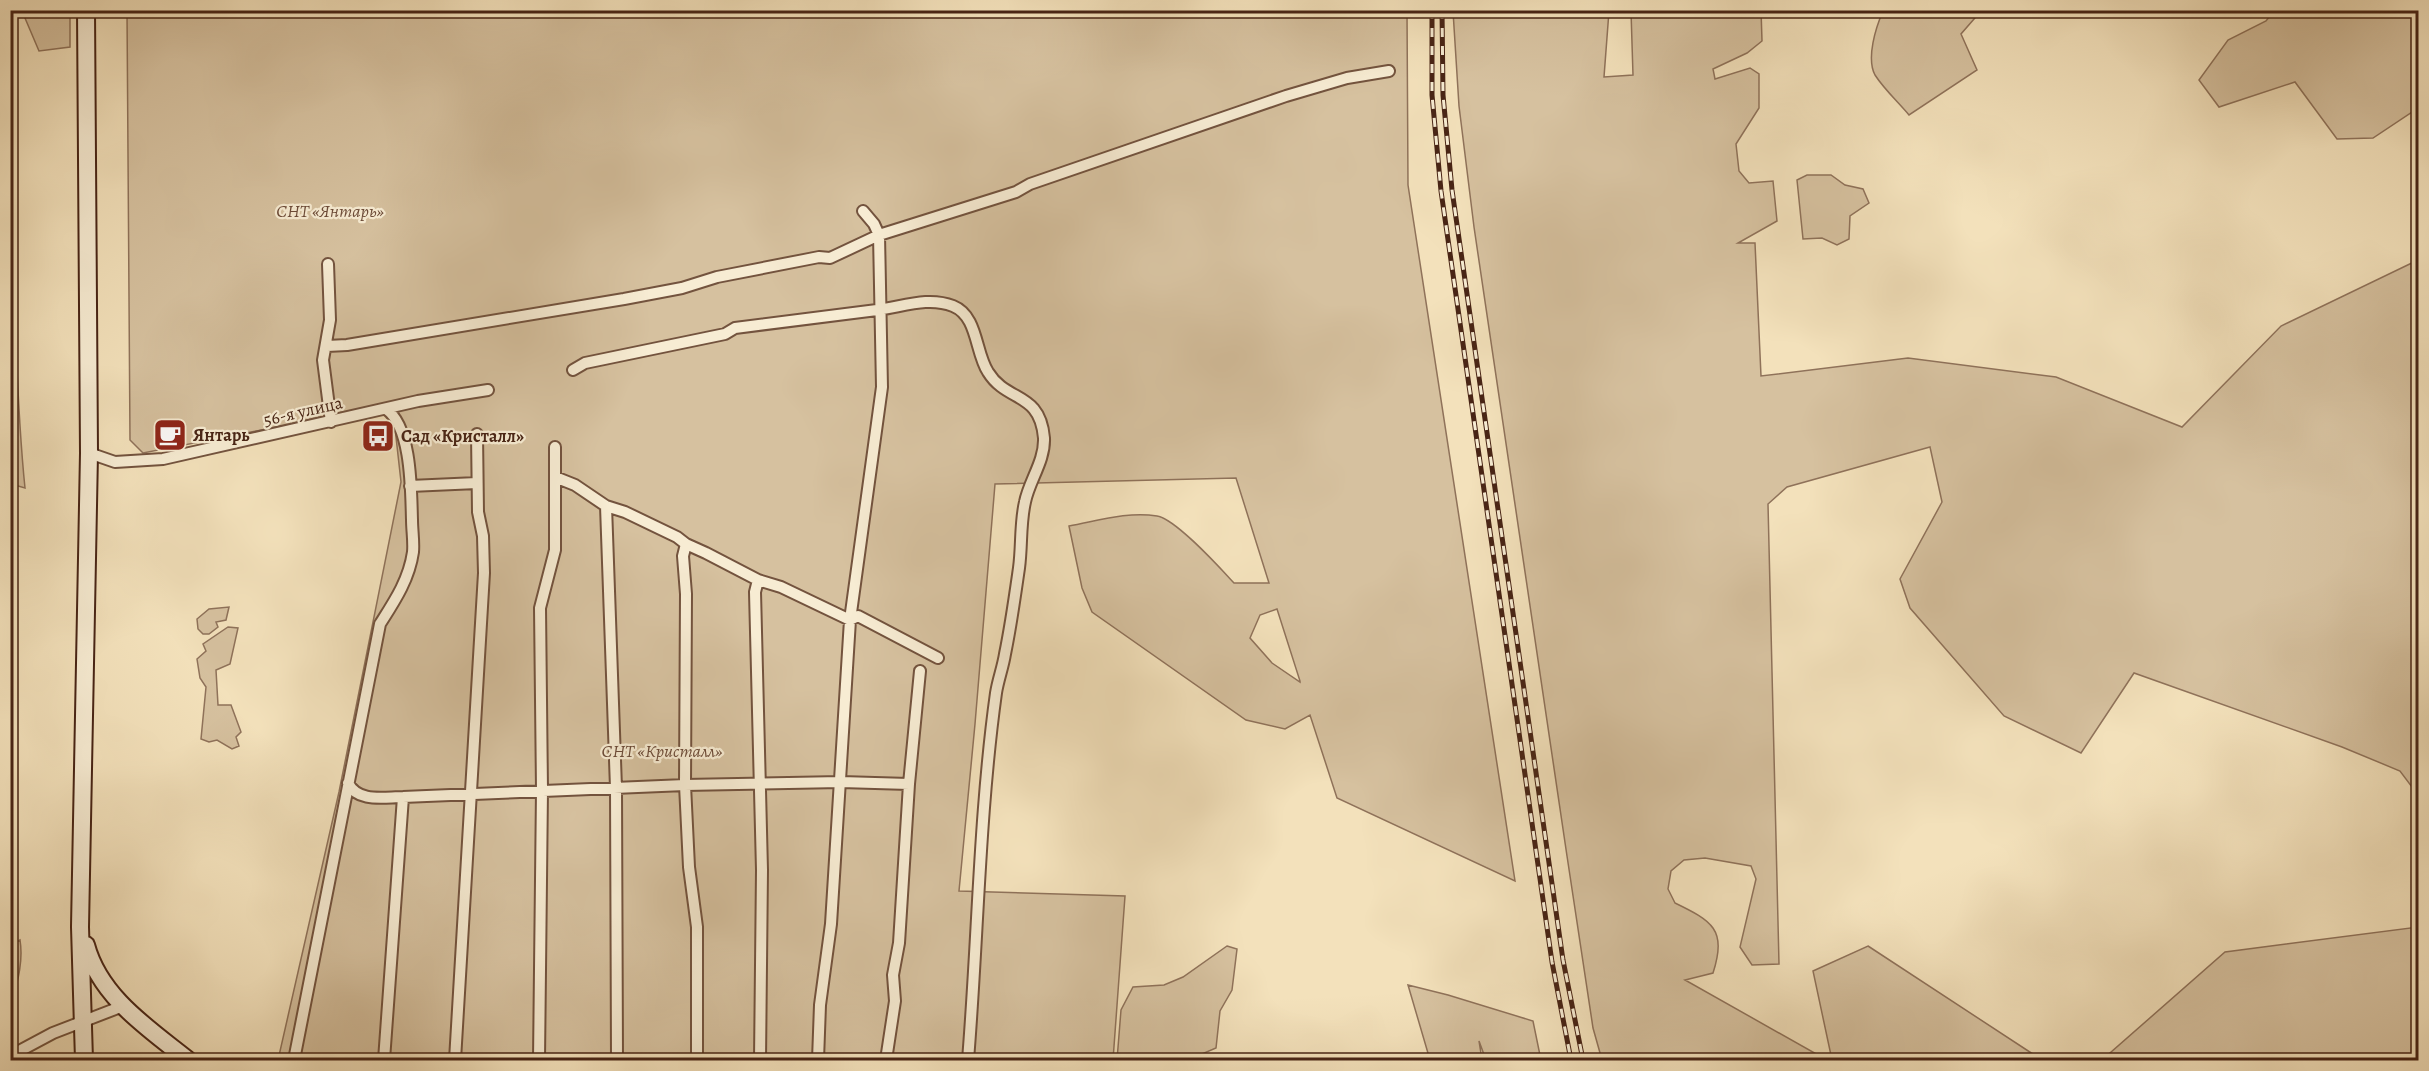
<svg xmlns="http://www.w3.org/2000/svg" width="2429" height="1071" font-family="Alegreya,serif">
	<style>
		.green { fill: #d6c19f; stroke: #8f725a; stroke-width: 1.5; fill-rule: evenodd }
		.lines { fill: none; stroke-linecap: round; stroke-linejoin: round }
		.street-casing { stroke: #73533e; stroke-width: 14 }
		.secondary-casing { stroke: #482415; stroke-width: 20 }
		.street { stroke: #f7ecd3; stroke-width: 10 }
		.secondary { stroke: #f7ecd3; stroke-width: 16 }
		.rail-casing { stroke: #482415; stroke-width: 5 }
		.rail { stroke: #f7ecd3; stroke-width: 3; stroke-dasharray: 9; stroke-linecap: butt }
		.labels { text-anchor: middle; stroke-width: 4.5; stroke-linejoin: round; paint-order: stroke }
		.park-label { font-size: 18px; font-style: italic; fill: #6c4b38; stroke: #f7ecd3 }
		.street-label { font-size: 18px; fill: #482415; stroke: #f7ecd3 }
		.poi-label { font-size: 18px; font-weight: bold; fill: #482415; stroke: #f7ecd3; text-anchor: start }
	</style>
	<rect width="100%" height="100%" fill="#f3e1bb"/>
	<filter id="stains"><feTurbulence type="fractalNoise" baseFrequency=".00333" numOctaves="4"/><feColorMatrix values="0 0 0 0 .2 0 0 0 0 .09 0 0 0 0 .02 0 0 0 .5 -.17"/></filter>
	<radialGradient id="worn" r=".72"><stop offset=".6" stop-color="#630" stop-opacity="0"/><stop offset="1" stop-color="#630" stop-opacity=".3"/></radialGradient>
	<path class="green" d="M1761,10l1,31 -15,12 -34,16 2,10 35,-11 9,6v34l-23,36 3,27 10,12 24,-2 4,40 -39,22h17l6,133 147,-18 148,19 126,50 99,-101 137,-66v535l-18,-24 -58,-24 -208,-74 -53,80 -77,-37 -94,-108 -10,-29 42,-77 -12,-55 -143,40 -19,17 11,460 -27,1 -12,-18 16,-68 -5,-13 -46,-8 -21,2 -13,11 -3,18 7,14c37,18 52,26 38,70l-28,7 142,80h-225l-9,-32 -26,-172 -93,-629 -15,-121 -6,-95h156l-5,66 29,-2 -2,-64z
		M22,11h48v36l-31,4z
		M127,11h1280l1,174 107,696 -178,-83 -27,-83 -25,14 -39,-9 -154,-108 -10,-24 -13,-62c28,-5 59,-15 88,-10 19,3 63,52 77,67h35l-33,-105 -241,6 -20,240 -16,167 166,5 -12,164h-835l61,-268 62,-310 -6,-54 6,-25 -258,50 -13,-13zM1277,609l23,72v1l-28,-19 -22,-25 10,-23z
		M1883,11h98l-20,23 16,36 -68,45c-11,-13 -25,-26 -34,-40 -9,-17 1,-48 8,-64z
		M2274,11h144v97l-45,30 -36,1 -42,-57 -76,25 -20,-27 29,-40 38,-19z
		M1807,175h24l14,10 18,4 6,14 -19,13 -1,23 -12,6 -15,-7 -19,1 -6,-59z
		M10,229c6,86 6,173 15,259l-14,-4z
		M229,607l-3,13 -10,2 2,5 -9,7h-6l-5,-5 -1,-10 12,-10z
		M228,627l10,1 -8,36 -14,6 2,35h13l10,27 -5,5 3,9 -7,3 -15,-9 -8,2 -8,-3 5,-52 -6,-9 -3,-19 9,-8 -3,-7z
		M2418,927v133h-316l123,-108z
		M20,940c3,18 -1,42 -9,59v-54z
		M1227,946l10,3 -5,41 -12,21 -4,37 -28,12h-71l4,-50 12,-23 31,-2 19,-8z
		M1868,946l174,114h-210l-19,-89z
		M1408,985l40,10 85,26 8,39h-55l-7,-19 3,19h-52z"/>
	<g class="lines">
		<defs>
			<path id="street" d="M328,264l2,56 -7,40 8,62
				M327,346l20,-1 277,-46 58,-11 35,-11 102,-20 11,1 49,-23 137,-43 14,-8 256,-88 61,-18 42,-7
				M573,370l12,-7 140,-29 10,-6c48,-6 95,-12 142,-18 25,-3 51,-14 76,-4 25,10 22,46 35,66 19,31 52,19 56,66 1,23 -15,43 -19,64 -5,21 -3,44 -6,66 -4,28 -8,57 -14,86 -2,13 -7,26 -9,39 -17,122 -18,245 -28,367
				M89,453l26,9 48,-3 255,-58 70,-11
				M555,477l20,8 31,21 19,6 52,25 9,7 20,9 52,27 23,7 69,33 8,-4 80,42
				M410,486l67,-3
				M606,506l10,282 1,272
				M686,544l-3,12 3,38 -1,191 4,82 8,60v133
				M758,580l-3,12 7,278 -2,190
				M348,783c10,20 36,14 55,14l282,-12 156,-3 68,2
				M10,1056l43,-23 70,-27
				M294,1060l86,-436c14,-22 29,-44 33,-72 1,-10 -1,-22 -1,-32 -1,-29 0,-93 -26,-111
				M384,1060l19,-263
				M455,1060l29,-487 -1,-37 -5,-24 -1,-78
				M539,1060l3,-270 -2,-182 15,-58v-103
				M818,1060l2,-55 11,-81 19,-304 32,-233 -3,-152 -5,-11 -11,-13
				M886,1060l9,-59 -2,-26 6,-32 10,-159 11,-113"/>
			<path id="secondary" d="M86,945c14,52 62,83 102,115
				M84,1060l-4,-133 9,-474 -3,-443"/>
		</defs>
		<use href="#street" class="street-casing"/>
		<use href="#secondary" class="secondary-casing"/>
		<use href="#street" class="street"/>
		<use href="#secondary" class="secondary"/>
		<defs>
			<path id="rail" d="M1432,10v85l9,96 111,771 19,98
				M1442,10l1,85 9,95 111,770 20,100"/>
		</defs>
		<use href="#rail" class="rail-casing"/>
		<use href="#rail" class="rail"/>
	</g>
	<defs>
		<symbol id="cafe-square" viewBox="-11 -11 22 22"><rect x="-9" y="-9" width="18" height="18" rx="4" fill="#8f2418" stroke="#f7ecd3"/><path d="M-5.5-4.5H6V0H3Q3 3.5 0 3.5H-2.5Q-5.5 3.5-5.5 0ZM3-3.2v2h1.7v-2ZM-6 4.5H4V6H-6Z" fill="#fff"/></symbol>
		<symbol id="bus-square" viewBox="-11 -11 22 22"><rect x="-9" y="-9" width="18" height="18" rx="4" fill="#8f2418" stroke="#f7ecd3"/><path d="M-5-6H5V4H4V6H2V4H-2V6H-4V4H-5ZM-3.5-4V0h7V-4ZM-3.5 1.2v1.5H-2V1.2ZM2 1.2v1.5H3.5V1.2Z" fill="#fff"/></symbol>
	</defs>
	<g fill-rule="evenodd">
		<use href="#cafe-square" x="151" y="416" width="38" height="38"/>
		<use href="#bus-square" x="359" y="417" width="38" height="38"/>
	</g>
	<g class="labels">
		<g class="park-label">
			<text x="330" y="217">СНТ «Янтарь»</text>
			<text x="662" y="757">СНТ «Кристалл»</text>
		</g>
		<g class="street-label">
			<text transform="translate(303 411) rotate(-13)" y="6">56-я улица</text>
		</g>
		<g class="poi-label">
			<text x="193" y="441">Янтарь</text>
			<text x="401" y="442">Сад «Кристалл»</text>
		</g>
	</g>
	<rect width="2429" height="1071" fill="none" stroke="#f3e1bb" stroke-width="36"/>
	<rect x="12" y="12" width="2405" height="1047" fill="none" stroke="#482415" stroke-width="3"/>
	<rect x="18" y="18" width="2393" height="1035" fill="none" stroke="#482415" stroke-width="1.5"/>
	<rect width="100%" height="100%" filter="url(#stains)"/>
	<rect width="100%" height="100%" fill="url(#worn)"/>
</svg>
